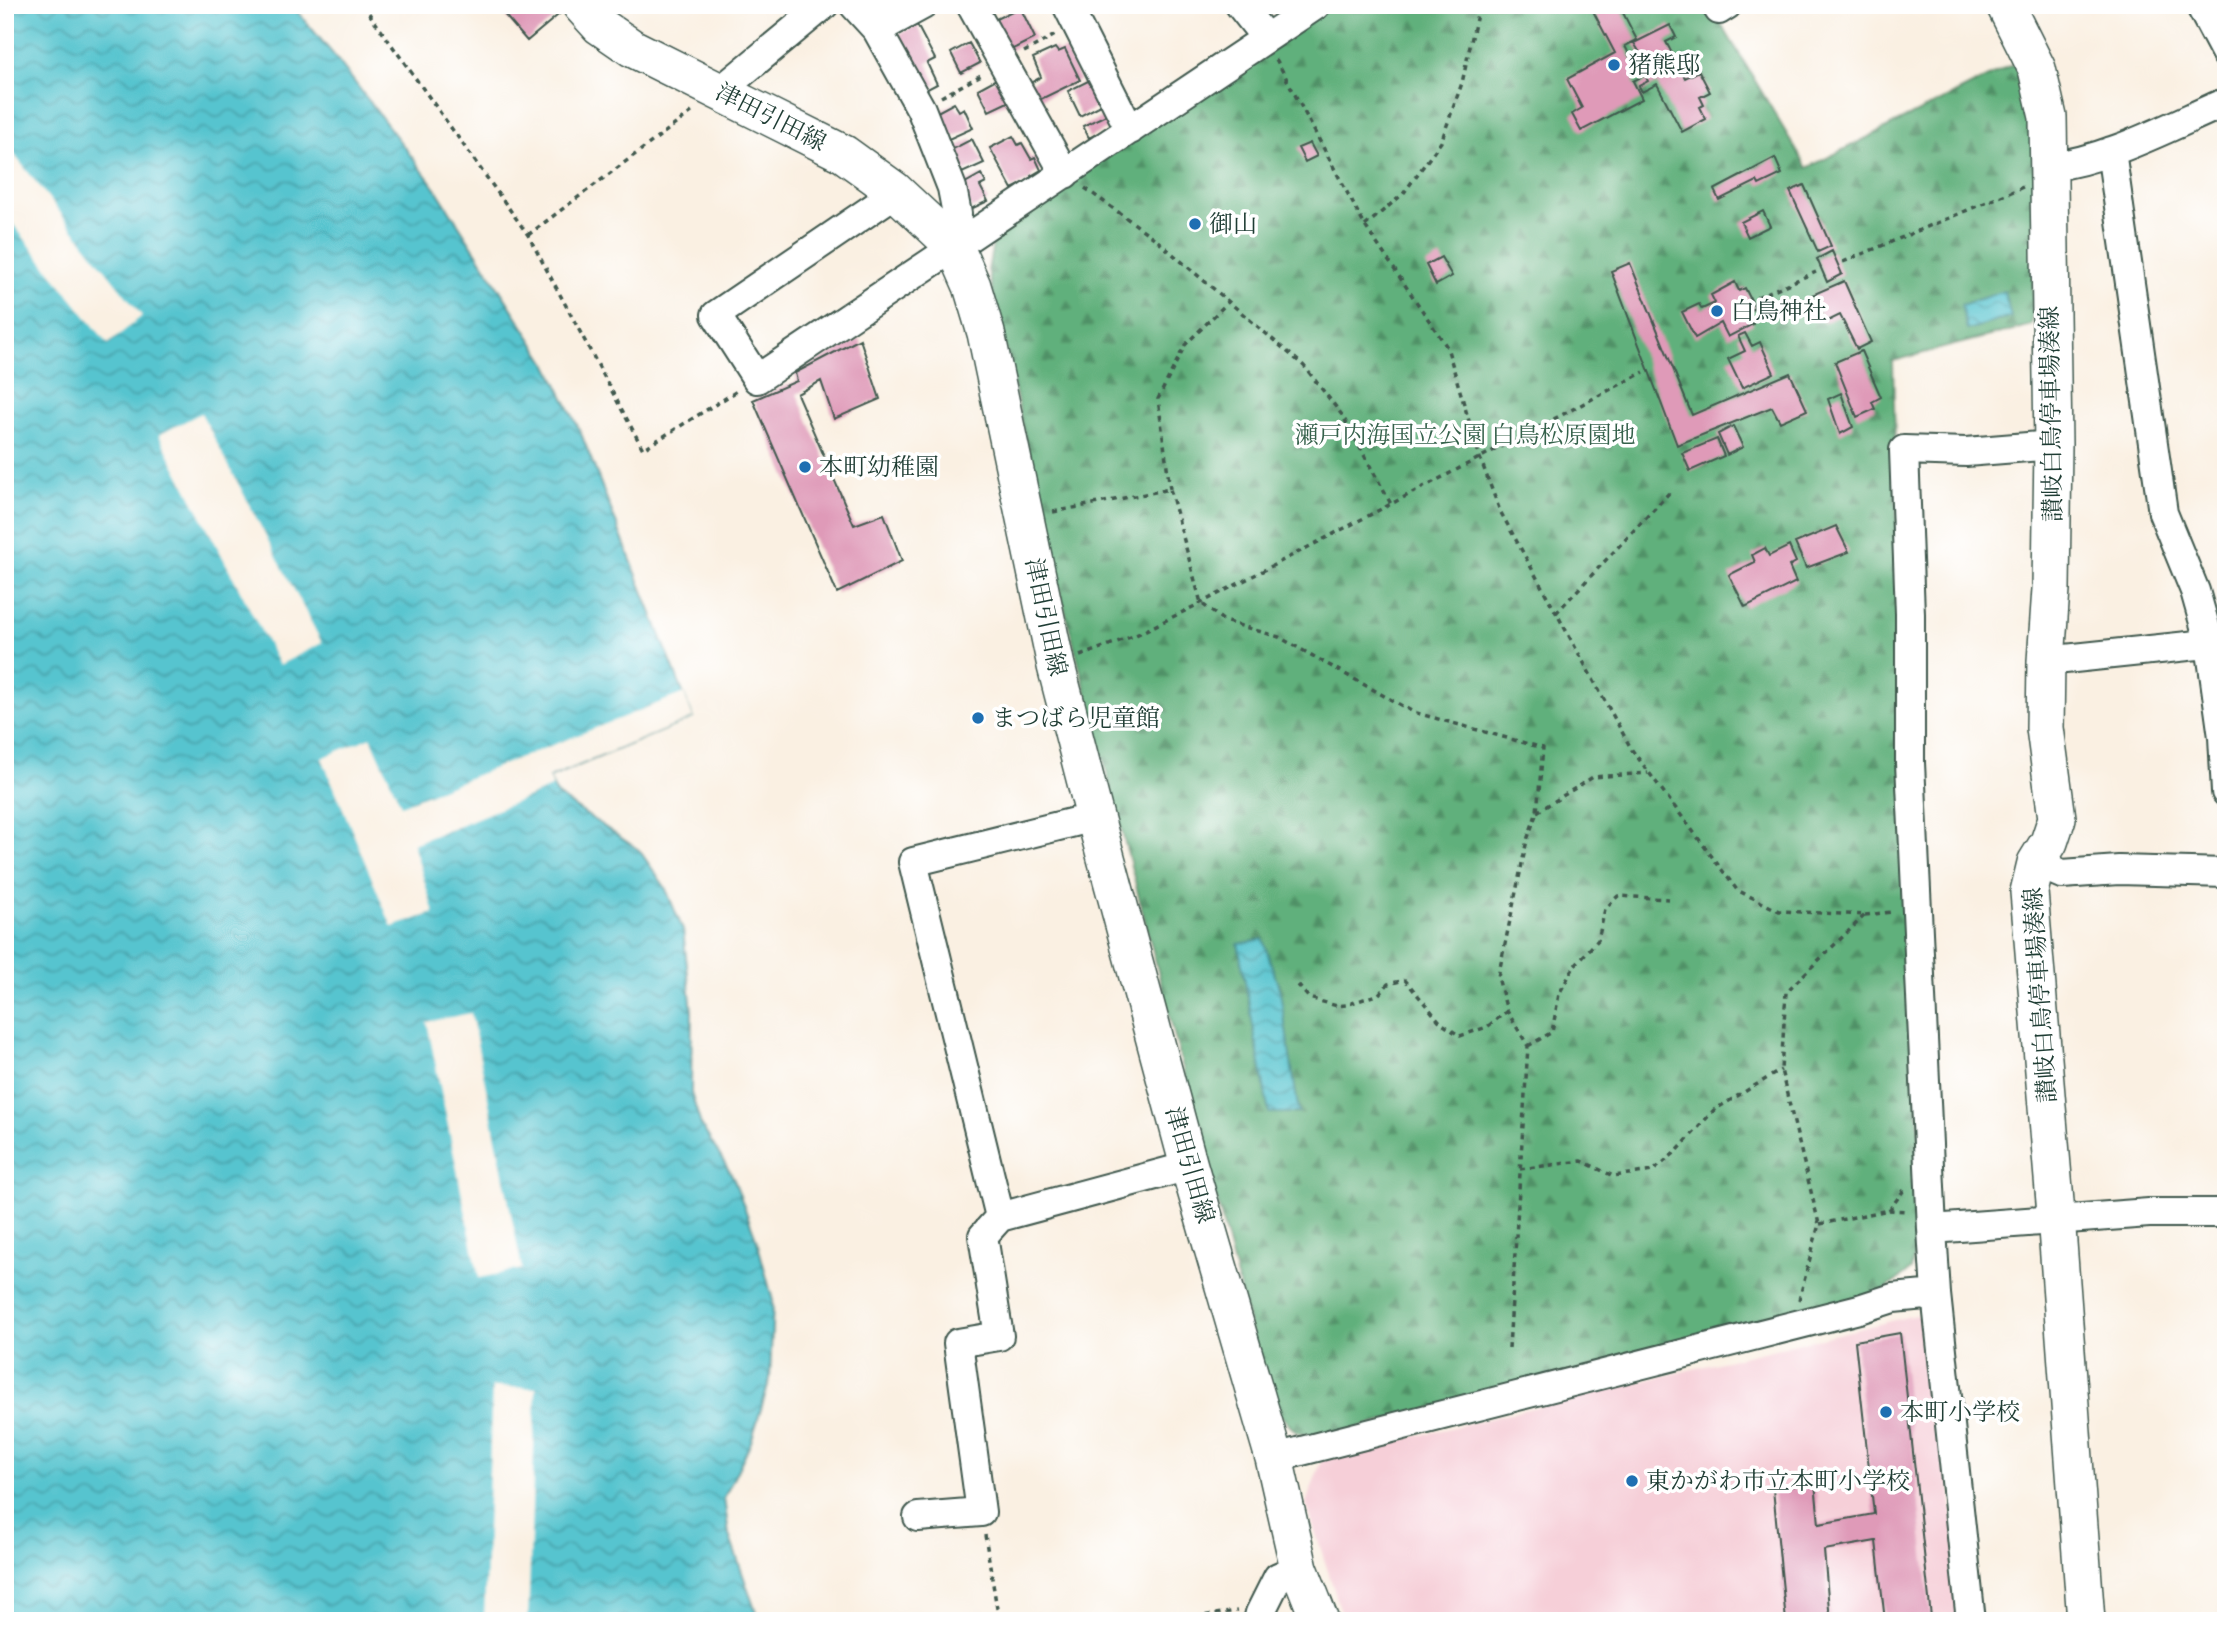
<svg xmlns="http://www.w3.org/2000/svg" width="2231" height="1626" font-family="'IM FELL English','Noto Serif JP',serif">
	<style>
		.built { fill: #f6cfd8 }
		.forest { fill: url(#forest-firs); stroke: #407658; stroke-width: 2 }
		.water { fill: url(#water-waves); stroke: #3b8082; stroke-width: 2 }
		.pier { fill: #faf0e2 }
		.building { fill: #df9ab8 }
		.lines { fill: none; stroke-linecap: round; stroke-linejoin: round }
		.minor-casing { stroke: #40584e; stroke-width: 32 }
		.major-casing { stroke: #40584e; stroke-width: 40 }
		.path { stroke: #40584e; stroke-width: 3.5; stroke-dasharray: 5 5; stroke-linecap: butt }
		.minor { stroke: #fff; stroke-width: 28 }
		.major { stroke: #fff; stroke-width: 37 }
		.poi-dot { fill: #1f6fb2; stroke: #fff; stroke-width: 2.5 }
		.labels { text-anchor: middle; stroke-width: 7; stroke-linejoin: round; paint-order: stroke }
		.poi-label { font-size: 24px; fill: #1f3d34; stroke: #fff; text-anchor: start }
		.street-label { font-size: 24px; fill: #1f3d34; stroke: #fff }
		.park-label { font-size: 24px; fill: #35614b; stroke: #fff }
	</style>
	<defs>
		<pattern id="forest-firs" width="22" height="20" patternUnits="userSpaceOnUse" patternTransform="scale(1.75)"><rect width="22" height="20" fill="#61b07b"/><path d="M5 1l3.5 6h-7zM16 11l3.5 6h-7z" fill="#4f9066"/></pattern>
		<pattern id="water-waves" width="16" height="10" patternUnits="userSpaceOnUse" patternTransform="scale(1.75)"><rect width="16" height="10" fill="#57c4cf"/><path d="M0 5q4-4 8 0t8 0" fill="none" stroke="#47a0a9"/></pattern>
	</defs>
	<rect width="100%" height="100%" fill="#fff"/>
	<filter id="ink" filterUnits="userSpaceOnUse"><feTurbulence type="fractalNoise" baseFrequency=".0143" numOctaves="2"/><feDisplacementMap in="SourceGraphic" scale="14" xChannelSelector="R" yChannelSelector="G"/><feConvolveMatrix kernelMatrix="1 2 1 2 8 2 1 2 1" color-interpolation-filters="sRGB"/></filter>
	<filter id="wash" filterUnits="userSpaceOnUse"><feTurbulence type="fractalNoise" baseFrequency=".00686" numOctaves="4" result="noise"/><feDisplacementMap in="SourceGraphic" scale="28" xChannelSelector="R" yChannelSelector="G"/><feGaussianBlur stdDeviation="1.57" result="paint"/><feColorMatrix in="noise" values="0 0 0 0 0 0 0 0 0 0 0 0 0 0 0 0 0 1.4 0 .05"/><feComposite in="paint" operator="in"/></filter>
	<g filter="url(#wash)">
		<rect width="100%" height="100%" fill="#faf0e2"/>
		<path class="built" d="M1932,1311l32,310h-620l-38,-118 16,-44z"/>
		<path class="forest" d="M1330,5h380l97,163 213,-107 16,59 -4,205 -139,36 12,495 18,357 -12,57 -28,21 -560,146 -26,-4 -25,-27 -10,-31 -205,-796 -69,-309 7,-37z"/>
		<path class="water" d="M5,5h287l41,49 101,132 115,181 31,64 113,287 -144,60 8,17 82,55 26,37 18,43 9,81 -1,82 10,32 32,52 24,64 16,60 -3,78 -19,63 -27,56 5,37 30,86h-754z
			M2004,291l7,26 -44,13 -6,-25z
			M1263,939l17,52 19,122h-30l-31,-169z"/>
		<path class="pier" d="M5,143l137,173 -34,28 -103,-130z
			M201,413l121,230 -43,22 -120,-230z
			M684,693l9,25 -144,59 4,10 -140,57 21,69 -42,14 -70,-169 49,-21 30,68z
			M471,1013l51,256 -43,9 -52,-256z
			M492,1387l44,1 -8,233h-44z"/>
		<g id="blocks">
			<path class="building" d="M496,5h74l-43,36z
				M1610,5h9l18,35 -12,6 16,31 -8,4 9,18 -61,32 -9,-17 10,-6 -15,-29 48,-26 -21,-40z
				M1020,7l15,31 -26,13 -15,-31z
				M917,25l18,34 -8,4 10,21 -15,8 -28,-55z
				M1670,25l6,12 -10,5 19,36 14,-7 11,21 -10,5 4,8 -4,2 6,12 -24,13 -25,-48 -15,8 -3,-6 9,-5 -13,-25 5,-3 -6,-10z
				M969,43l11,20 -19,10 -10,-20z
				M1055,48l3,4 7,-3 15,31 -47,23 -8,-17 16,-9 -8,-19z
				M1000,77l10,24 -21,10 -11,-22z
				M1090,80l13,24 -23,12 -12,-25z
				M954,103l5,8 5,-3 9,20 -31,14 -14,-25z
				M1110,113l3,5 -4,2 3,6 -23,12 -6,-12z
				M1013,136l5,9 4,-2 9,16 4,-2 6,13 -10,6 1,3 -20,10 -22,-41z
				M972,139l12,24 -22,10 -11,-23z
				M1310,143l7,13 -12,6 -7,-14z
				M1775,158l7,16 -23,11 -2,-4 -38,19 -5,-10z
				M981,174l5,9 -6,3 8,15 -17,8 -11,-23z
				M1804,185l27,61 -13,6 -28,-61z
				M1763,211l7,15 -22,11 -7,-15z
				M1832,251l10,23 -15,8 -10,-23z
				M1441,257l11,19 -16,9 -10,-20z
				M1630,263l62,152 98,-42 17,37 -27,12 -8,-15 -95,38 -66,-174z
				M1844,281l27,61 -14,7 -17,-34 -16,8 -12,-28z
				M1735,282l4,9 6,-3 10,20 -8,4 6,12 -25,13 -7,-14 -26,15 -13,-26 17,-8 3,5 13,-6 -4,-8z
				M1745,333l7,13 8,-4 14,31 -32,15 -14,-29 17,-8 -7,-15z
				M860,339l20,60 -46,20 -13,-38 -24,13 57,131 30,-11 18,47 -65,32 -84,-193 44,-19 -2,-8z
				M1861,351l20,46 -9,5 3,7 -18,8 -22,-55z
				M1841,393l12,34 -13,7 -12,-35z
				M1733,426l10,21 -16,8 -9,-21z
				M1717,439l7,17 -34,15 -8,-18z
				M1836,526l13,26 -43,16 -11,-25z
				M1789,546l7,16 -7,4 7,16 -51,25 -16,-32 26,-13 -3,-7 13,-7 4,8z
				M1900,1333l31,284 -18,4h-28l-9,-80 -52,9 6,71h-44l-13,-132 42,-6 4,41 55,-10 -19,-173z"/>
		</g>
	</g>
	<g filter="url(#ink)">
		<use href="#blocks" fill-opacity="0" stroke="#40584e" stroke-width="2"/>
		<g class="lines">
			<defs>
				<path id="minor" d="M854,5l23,25 44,79 31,79 5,26 -2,33
					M971,5l94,169
					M1067,5l63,125
					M1240,5l26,33
					M1716,5l3,5 8,-5
					M2200,5l26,49
					M877,30l46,-25
					M720,91l104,-86
					M2111,151l52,362 32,78 15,53 13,93 3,55
					M2048,167c60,-7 122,-41 178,-65
					M894,190l-3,6 -175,119 41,64 559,-374
					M2046,661l180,-19
					M1095,817l-182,45 87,355 189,-51
					M2036,863l26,11 57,-4 107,3
					M1932,1229l217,-16h77
					M1274,1458l585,-149 34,-11 43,-4
					M918,1517l63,-5 -23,-169 41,-7 -16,-100 17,-19
					M1258,1621l2,-8 18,-36 21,-9
					M1971,1621l-35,-327 -4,-65 -22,-466v-149l-6,-164 62,2 87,-7"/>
				<path id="major" d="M581,5l19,21 32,22 212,106 50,36 61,57 17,39 14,47 70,333 39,151 94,349 85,292 25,110 21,53
					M2005,5l32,64 11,48 5,328 -2,144 -5,72 -1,67 12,90 -8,24 -13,21 -7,29 26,310 31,419"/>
			</defs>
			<use href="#minor" class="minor-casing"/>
			<use href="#major" class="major-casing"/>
			<path class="path" d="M363,5l165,230 115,214 94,-58
				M1024,52l33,-18
				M1276,59l89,167 82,121 33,111 20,53 132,239 105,140 42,21 86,4 -79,77 -5,78 38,154 -20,76
				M941,97l42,-23
				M1085,188l69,50 150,128 38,49 49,89
				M1365,226l38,-32 38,-52 21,-59 17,-78
				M528,235l165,-124
				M1843,262l180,-75
				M1757,297l59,-25
				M1170,489l-12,-90 27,-54 43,-43
				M1053,512l117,-23 31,114 23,18 55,16 134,75 130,36 -6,64 -10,28 -29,137 9,34 21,35 -19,302
				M1556,613l114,-121
				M1080,656l56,-21 65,-32 443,-231
				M1537,812l56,-35 55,-4
				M1865,915l27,-3
				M1298,985l11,13 28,8 9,-1 33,-11 9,-10 17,-4 36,43 19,13 27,-9 20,-16
				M1528,1046l24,-14 7,-38 16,-29 23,-25 7,-31 13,-13 51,3
				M1520,1169l62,-8 31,15 40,-5 25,-21 36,-40 67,-40
				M1889,1210l18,-24
				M1820,1224l69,-14 19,1
				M985,1535l14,86
				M1166,1621l71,-10"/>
			<use href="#minor" class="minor"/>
			<use href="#major" class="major"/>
		</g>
	</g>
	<g class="poi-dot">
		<circle cx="1614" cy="65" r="7"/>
		<circle cx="1195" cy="224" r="7"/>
		<circle cx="1717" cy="311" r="7"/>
		<circle cx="805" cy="467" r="7"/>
		<circle cx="978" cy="718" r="7"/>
		<circle cx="1886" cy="1412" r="7"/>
		<circle cx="1632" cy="1481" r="7"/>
	</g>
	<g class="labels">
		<g class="poi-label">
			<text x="1628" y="73">猪熊邸</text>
			<text x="1209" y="232">御山</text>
			<text x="1731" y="319">白鳥神社</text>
			<text x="819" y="475">本町幼稚園</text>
			<text x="992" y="726">まつばら児童館</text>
			<text x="1900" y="1420">本町小学校</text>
			<text x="1646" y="1489">東かがわ市立本町小学校</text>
		</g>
		<g class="street-label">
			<text transform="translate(771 117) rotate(27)" y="8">津田引田線</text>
			<text transform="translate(2051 414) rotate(-91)" y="8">讃岐白鳥停車場湊線</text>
			<text transform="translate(1046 617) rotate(78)" y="8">津田引田線</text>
			<text transform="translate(2040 995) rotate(-94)" y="8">讃岐白鳥停車場湊線</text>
			<text transform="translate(1190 1165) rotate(74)" y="8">津田引田線</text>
		</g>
		<g class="park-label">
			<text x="1465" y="443">瀬戸内海国立公園 白鳥松原園地</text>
		</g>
	</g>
	<rect width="2231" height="1626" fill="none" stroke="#fff" stroke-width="28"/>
</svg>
